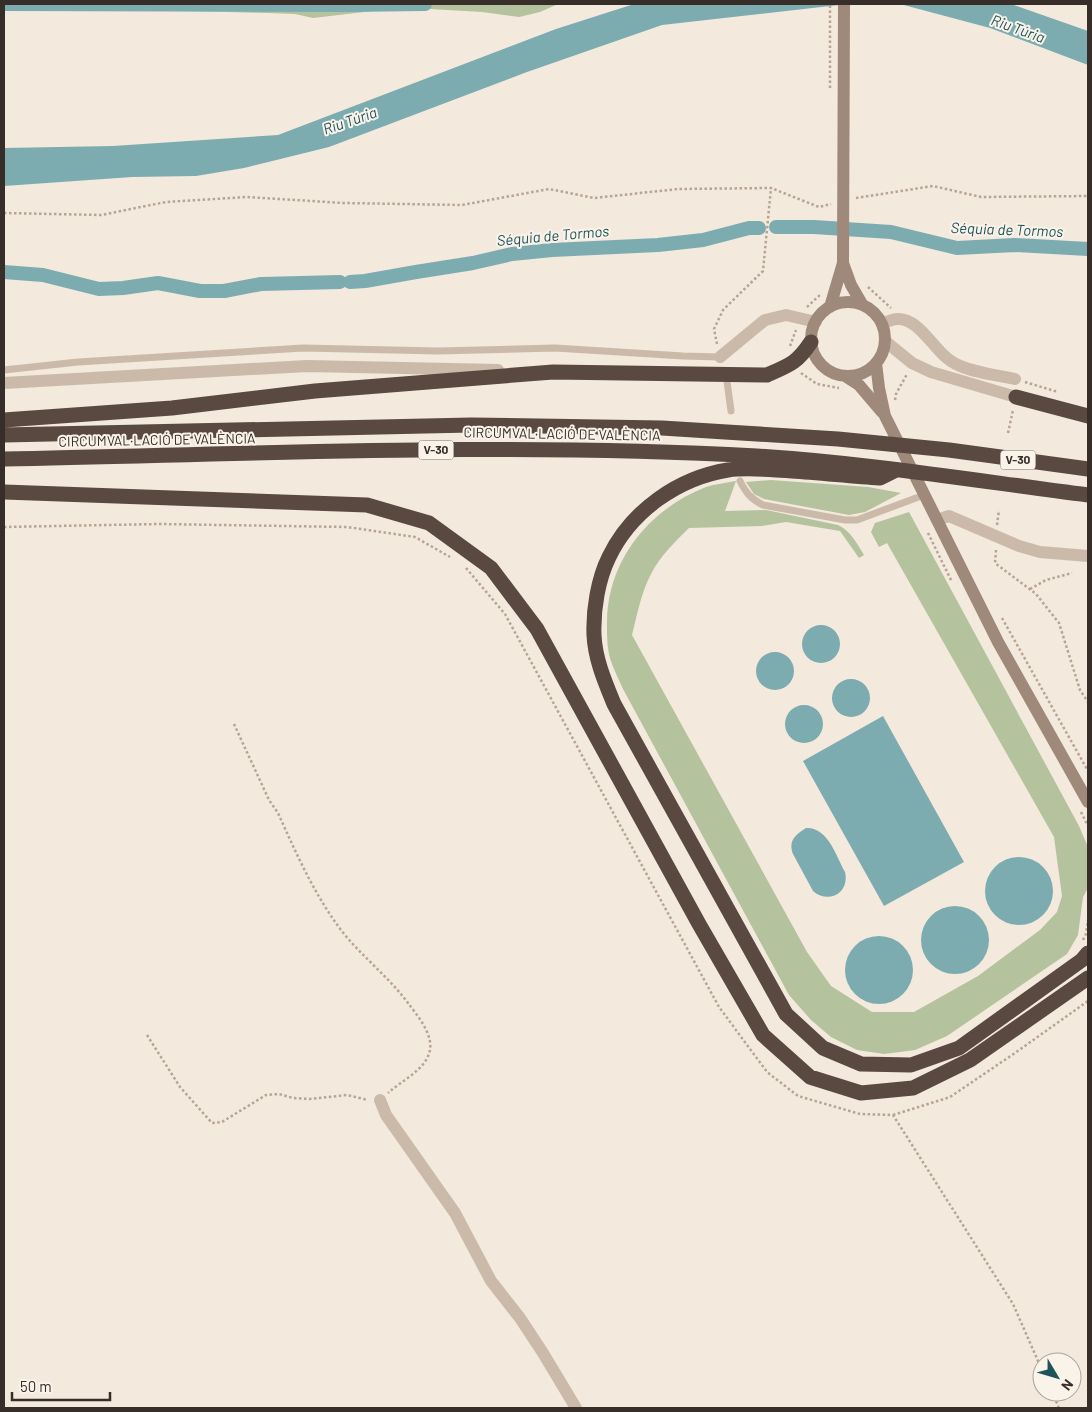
<svg xmlns="http://www.w3.org/2000/svg" width="1092" height="1412" font-family="Barlow,sans-serif">
	<style>
		.green { fill: #b4c29d }
		.water { fill: #7cacb0 }
		.lines { fill: none; stroke-linecap: round; stroke-linejoin: round }
		.canal { stroke: #7cacb0; stroke-width: 14 }
		.path { stroke: #b7a493; stroke-width: 2.5; stroke-dasharray: 2.5 2.5; stroke-linecap: butt }
		.service { stroke: #cbbaa9; stroke-width: 7 }
		.minor { stroke: #cbbaa9; stroke-width: 12 }
		.tertiary { stroke: #cbbaa9; stroke-width: 12 }
		.secondary { stroke: #9f897a; stroke-width: 12 }
		.motorway { stroke: #594940; stroke-width: 15 }
		.labels { text-anchor: middle; stroke-width: 4; stroke-linejoin: round; paint-order: stroke }
		.shield { fill: #faf3ea; stroke: #726963; stroke-width: 1 }
		.shield-label { font-size: 12px; font-weight: bold; fill: #382e29 }
		.street-label { font-size: 14px; fill: #382e29; stroke: #faf3ea }
		.water-label { font-size: 15px; font-style: italic; fill: #1e535a; stroke: #faf3ea }
	</style>
	<rect width="100%" height="100%" fill="#f3e9dd"/>
	<path class="green" d="M4,4h554l-18,8 -21,5 -37,-5 -52,-3 -57,2 -60,7 -18,-4 -27,-1 -116,-3 -49,-6 -99,4z
		M771,480l97,7 33,6 -36,19 -16,3 -85,-16 -10,-5 -8,-12z
		M736,481l-11,30 41,-1 72,15c13,6 19,19 26,30l-5,3 -19,-27 -54,-9 -24,4 -73,2c-14,14 -29,28 -38,46 -10,19 -14,41 -19,61l175,317 24,34 41,26h42l64,-36 62,-46 17,-18 5,-16 -8,-59 -167,-294 -8,4 -8,-15 4,-9 34,-11 170,314 9,21v41l-5,9 -5,38 -11,19 -120,82 -32,14 -31,4 -27,-4 -26,-13 -20,-17 -22,-25 -166,-306c-4,-9 -8,-17 -11,-25 -5,-12 -5,-28 -5,-41 0,-62 42,-114 99,-136 9,-3 20,-4 30,-6z"/>
	<path class="water" d="M634,4h214l-186,21 -135,47 -198,75 -85,21 -48,8 -64,1 -128,9v-38l109,-2 165,-11 278,-106z
		M900,4h111l77,27v34l-98,-37z
		M802 644a19 19 0 1 1 38 0a19 19 0 1 1-38 0Z
		M756 671a19 19 0 1 1 38 0a19 19 0 1 1-38 0Z
		M832 698a19 19 0 1 1 38 0a19 19 0 1 1-38 0Z
		M785 724a19 19 0 1 1 38 0a19 19 0 1 1-38 0Z
		M883,716l81,146 -80,44 -81,-145z
		M806,828c22,-1 30,28 39,44 5,20 -16,33 -32,19l-20,-37c-5,-13 2,-19 13,-26z
		M985 891a34 34 0 1 1 68 0a34 34 0 1 1-68 0Z
		M921 940a34 34 0 1 1 68 0a34 34 0 1 1-68 0Z
		M845 970a34 34 0 1 1 68 0a34 34 0 1 1-68 0Z"/>
	<g class="lines">
		<path class="canal" d="M4,4l342,1 79,-1
			M776,227h38l77,5 66,16 58,-3 73,4
			M4,272l39,3 56,14 24,-1 35,-5 42,8h24l37,-7 79,-2
			M350,282l15,-1 51,-9 57,-9 39,-9 40,-4 106,-5 45,-5 46,-12h10"/>
		<path class="path" d="M830,88v-84
			M856,198l77,-12 48,11 107,-1
			M4,213l97,2 65,-13 81,-5 96,6 119,2 87,-16 45,9 84,-9 93,-1 48,19 12,-3
			M868,287l23,21
			M807,307l14,-13
			M717,344l-3,-15 9,-19 40,-39 8,-83
			M790,346l6,-16
			M801,373l16,11 22,4
			M1025,382l33,10
			M895,400l1,-6 11,-20
			M1008,433l5,-23
			M997,525l2,-15
			M4,527l155,-3 188,3 68,10 35,20
			M928,533l24,49
			M996,550l-1,13 41,31 23,29 21,67 8,12
			M466,568l39,46 214,393 48,65 31,24 62,18 33,1 120,189 29,66
			M1030,589l16,-9 26,-7
			M1002,618l86,153
			M234,724l35,76 9,13c18,40 36,81 63,117 20,26 47,46 67,73 9,12 25,31 22,47 -4,20 -28,30 -42,43
			M1081,812l7,14
			M1083,940l3,-6 2,-14
			M147,1035l33,52 32,36 10,-1 44,-27 13,-1 14,4 17,1 37,-4 21,5
			M893,1115l57,-18 65,-44 73,-52
			M1052,1392l7,16"/>
		<path class="service" d="M4,370l74,-8 225,-14 135,3 117,-3 128,8 37,1
			M726,374l5,37
			M740,481c6,12 11,18 23,24l82,15h12l67,-25"/>
		<path class="minor" d="M882,324c5,-2 10,-5 15,-5 25,-1 38,37 61,46 17,8 39,10 57,14
			M720,357l45,-37 21,-5 30,7
			M4,383l303,-17 191,4
			M937,520l12,-4 70,30 21,6 48,4
			M380,1100l6,15 69,98 36,68 29,37 23,35 33,55"/>
		<path class="tertiary" d="M885,341l27,22 19,9 85,25"/>
		<path class="secondary" d="M843,263l8,22 11,19
			M811 339a37 37 0 1 1 74 0a37 37 0 1 1-74 0Z
			M830,307l13,-44 1,-259
			M876,363l3,25 6,28 113,226 90,160
			M845,376l14,9 23,27"/>
		<path class="motorway" d="M1016,397l72,19
			M4,420l168,-12 143,-17 238,-19 214,3c23,-10 30,-12 44,-33
			M4,435l467,-10 191,3 176,11 111,11 139,19
			M4,459c251,-5 503,-17 753,-3 111,7 221,25 331,39
			M896,470l-16,8c-29,-2 -59,-5 -88,-7 -21,-1 -43,-4 -64,-1 -50,8 -97,41 -119,87 -11,22 -16,53 -15,78 1,24 11,47 20,69l172,310 37,34 38,16 50,1 48,-17 123,-88 6,-7
			M4,492l363,13 62,18 62,45 46,61 162,295 64,111 47,42 51,16 52,-5 57,-28 118,-82"/>
	</g>
	<g class="labels">
		<g class="shield">
			<rect x="418.5" y="440.5" width="35" height="19" rx="4"/>
			<rect x="1000.5" y="450.5" width="35" height="19" rx="4"/>
		</g>
		<g class="shield-label">
			<text x="436" y="454">V-30</text>
			<text x="1018" y="464">V-30</text>
		</g>
		<g class="street-label">
			<text transform="translate(562 434) rotate(1)" y="5">CIRCUMVAL·LACIÓ DE VALÈNCIA</text>
			<text transform="translate(157 440) rotate(-1)" y="5">CIRCUMVAL·LACIÓ DE VALÈNCIA</text>
		</g>
		<g class="water-label">
			<text transform="translate(1018 29) rotate(20)" y="5">Riu Túria</text>
			<text transform="translate(350 121) rotate(-19)" y="5">Riu Túria</text>
			<text transform="translate(1007 230) rotate(2)" y="5">Séquia de Tormos</text>
			<text transform="translate(553 236) rotate(-5)" y="5">Séquia de Tormos</text>
		</g>
	</g>
	<rect width="1092" height="1412" fill="none" stroke="#382e29" stroke-width="10"/>
	<g transform="translate(1057 1377) rotate(128)"><circle r="24" fill="#faf3ea" stroke="#aca49d"/>
	<path d="M0-4L9 19L0 12L-9 19Z" fill="#1e535a"/>
	<text y="-8" font-size="14" font-weight="bold" text-anchor="middle" fill="#382e29">N</text>
	</g>
	<path d="M12 1392v8h98v-8" fill="none" stroke="#382e29" stroke-width="2.5"/>
	<text x="20" y="1392" font-size="15" fill="#382e29" stroke="#faf3ea" stroke-width="4" paint-order="stroke">50 m</text>
</svg>
